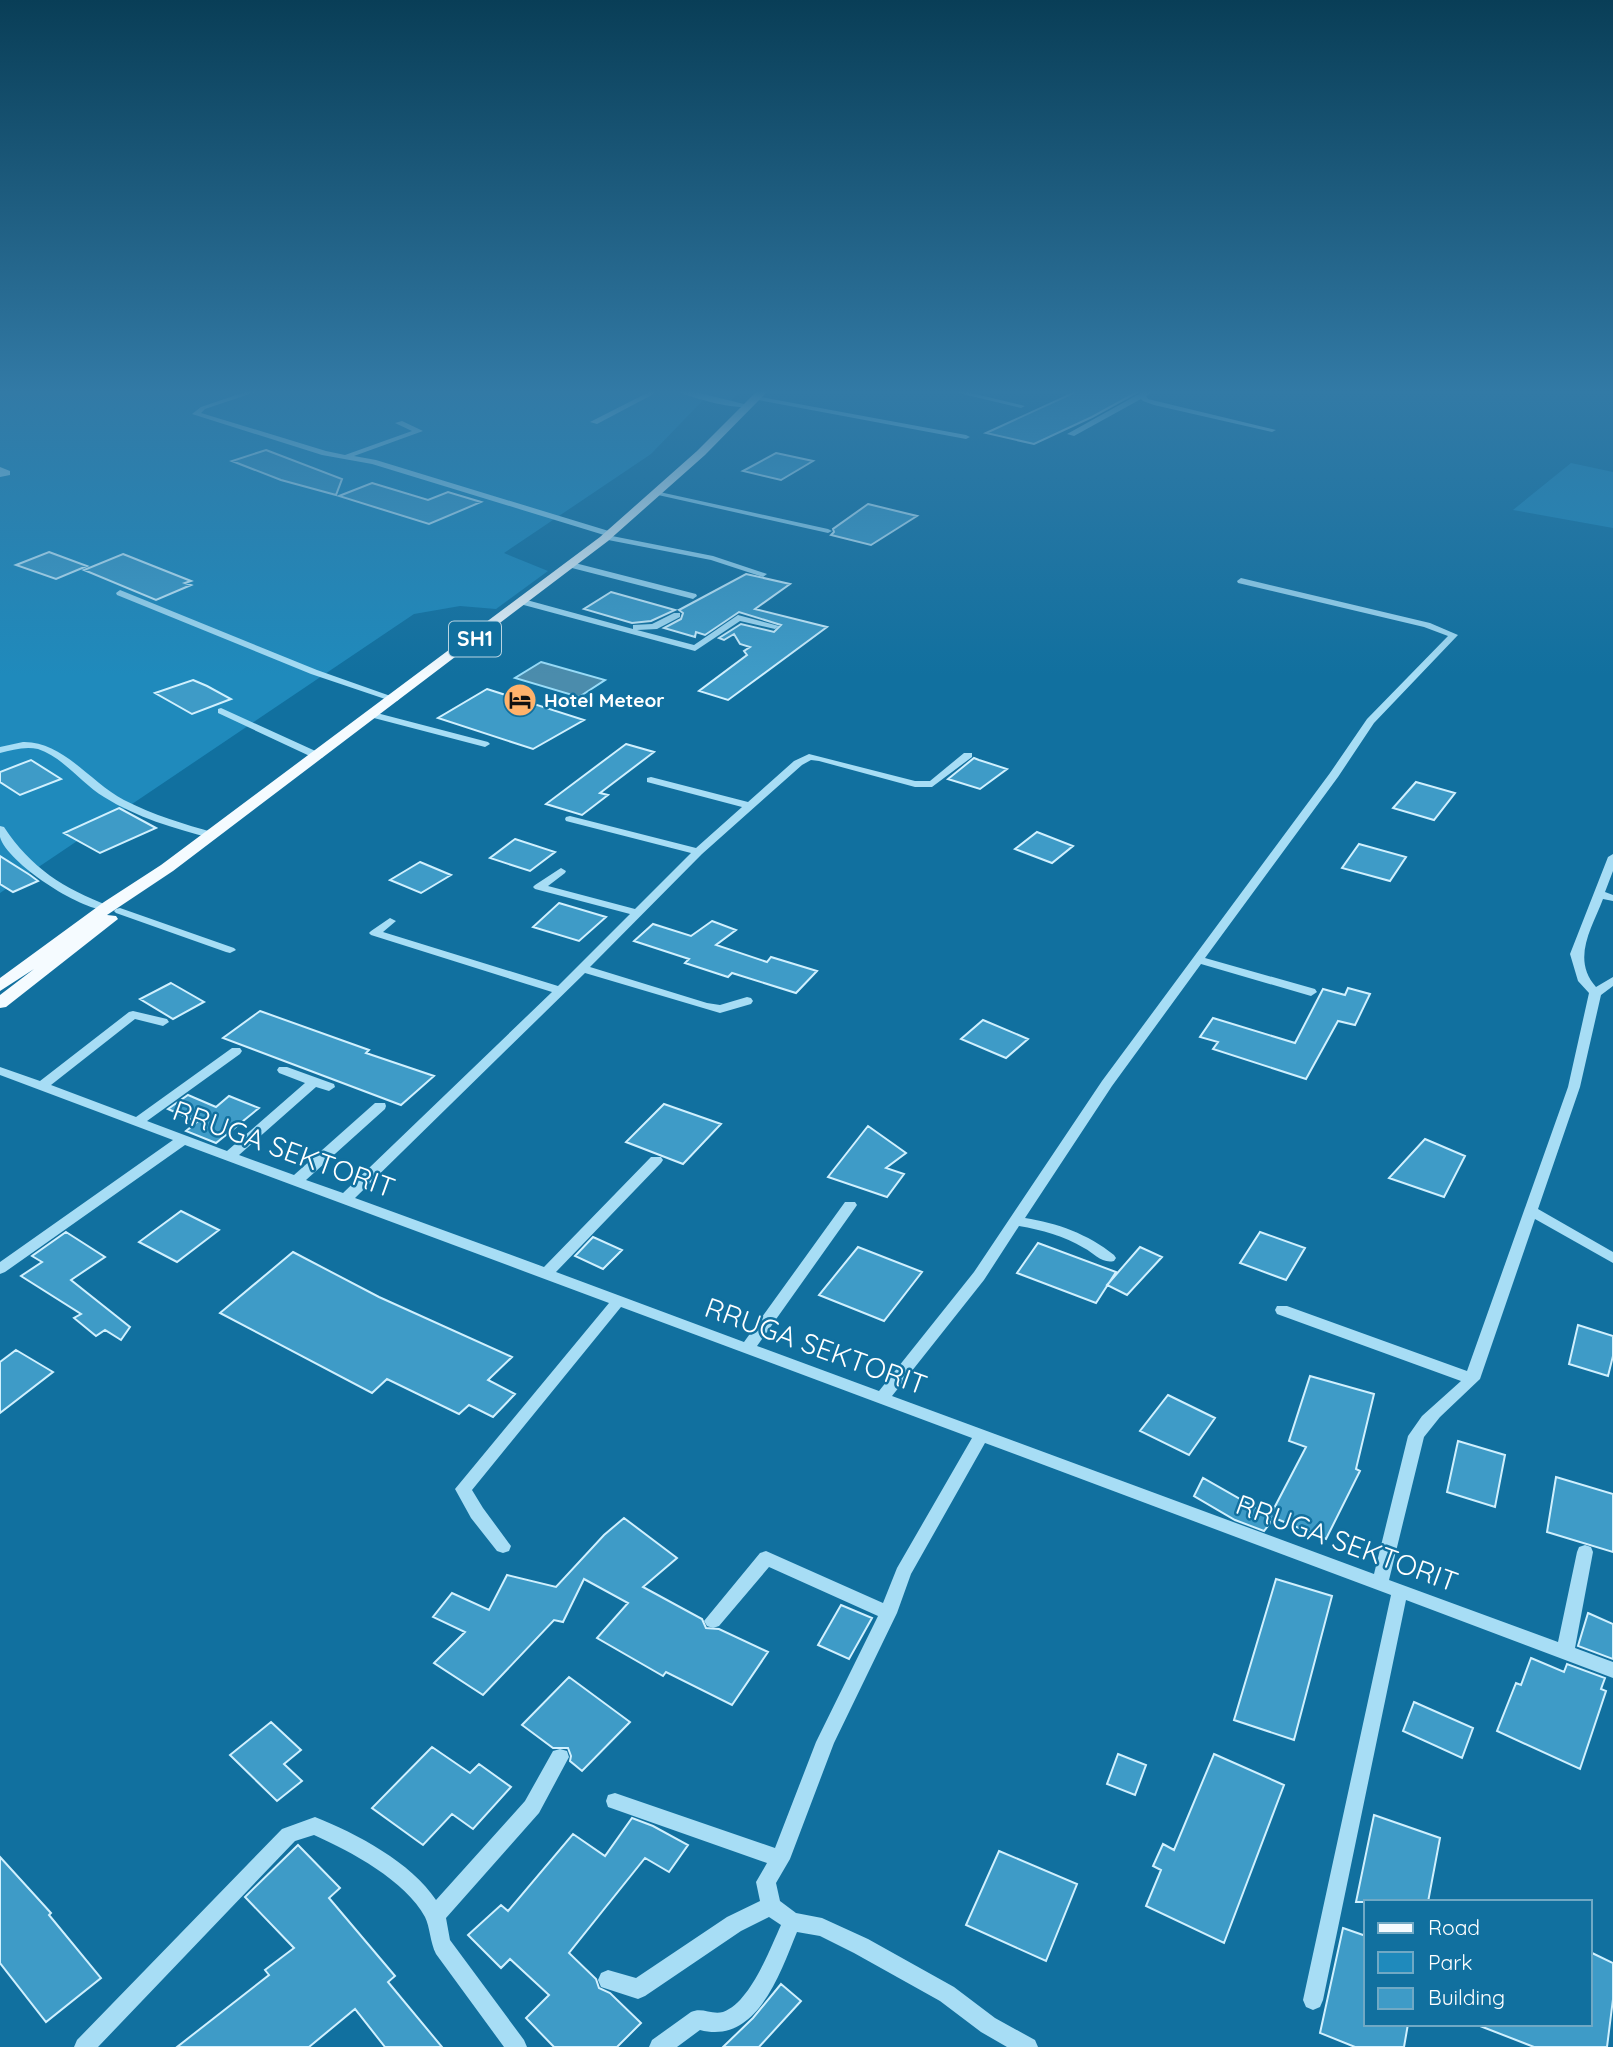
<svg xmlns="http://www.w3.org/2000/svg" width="1613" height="2047" font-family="Quicksand,sans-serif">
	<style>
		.green { fill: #1f8abc }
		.water { fill: #4b8cac; stroke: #99dcf8; stroke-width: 2 }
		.building { fill: #3e9bc7; stroke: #d0f0fe; stroke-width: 2 }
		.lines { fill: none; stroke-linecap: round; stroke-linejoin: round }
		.minor { fill: #a7ddf5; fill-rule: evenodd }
		.major { fill: #f5fbff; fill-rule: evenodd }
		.labels { text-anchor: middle; stroke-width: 5; stroke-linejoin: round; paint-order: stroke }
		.far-poi-label { font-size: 19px; font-weight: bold; fill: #fff; stroke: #11709f; text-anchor: start }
		.shield { fill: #11709f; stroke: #b8d4e2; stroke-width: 2 }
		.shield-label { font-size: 21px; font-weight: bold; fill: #fff }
		.near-street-label { font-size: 28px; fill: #fff; stroke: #11709f }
	</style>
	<rect width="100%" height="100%" fill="#11709f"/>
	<path class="green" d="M0,389h743l-13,13 -22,-7 -57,59 -147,99 44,18 -52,38 -36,-3 -46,8 -414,279z
		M1571,463l42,9v56l-100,-18z"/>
	<path class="water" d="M541,662l64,18 -26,17 -64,-19z"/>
	<path class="building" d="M1082,389h61l-51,28 -58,27 -48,-11z
		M266,450l76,29 -6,16 -55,-15 -49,-19z
		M776,453l37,8 -32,19 -38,-9z
		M372,483l56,17 20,-8 33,10 -52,22 -90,-28z
		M868,504l49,12 -46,29 -40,-10 3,-3 -1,-3z
		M49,552l38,14 -31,13 -40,-14z
		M123,554l68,27 -6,2 6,2 -35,15 -72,-30z
		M746,574l44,10 -35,25 72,18 -99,73 -29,-9 48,-36 -3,-4 6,-4 -10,-3 -6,-10 -10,6 -5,-2 22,-14 33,8 7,-7 -42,-13 -34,23 -9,-3 -1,5 -31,-9 17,-9 2,-6 -4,-3z
		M611,592l64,18 -24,11 -19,2 -48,-14z
		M193,680l14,6 24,13 -39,15 -37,-21z
		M487,689l97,31 -51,29 -95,-31z
		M626,744l28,8 -54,41 8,2 -26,20 -36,-11z
		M974,758l5,2 28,9 -27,20 -32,-10z
		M31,760l30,19 -41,16 -20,-13v-10z
		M1416,782l39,11 -21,27 -41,-12z
		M119,808l37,20 -56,25 -36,-20z
		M1037,832l36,14 -21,17 -37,-14z
		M515,839l40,13 -25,19 -40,-13z
		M1359,844l47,13 -16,24 -48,-13z
		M0,856l30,19 8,6 -25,11 -13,-8z
		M420,862l31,13 -30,18 -31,-13z
		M559,903l47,14 -27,24 -46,-14z
		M712,921l24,9 -20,15 51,17 4,-5 46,14 -21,22 -64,-20 -4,4 -43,-14 4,-4 -55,-18 19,-17 38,12z
		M171,983l33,19 -31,17 -33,-20z
		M1348,988l22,6 -15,31 -17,-4 -32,58 -93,-30 5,-7 -18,-5 13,-19 82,25 28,-54 22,6z
		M260,1011l109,39 -3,3 68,23 -33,29 -178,-67z
		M983,1020l45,19 -22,19 -45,-19z
		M188,1095l28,12 13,-11 30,12 -43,35 -30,-12 11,-9 -29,-13z
		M664,1104l57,20 -38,40 -57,-22z
		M868,1126l38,27 -20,15 18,6 -17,23 -59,-20z
		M1425,1139l40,17 -21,41 -55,-19z
		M181,1211l38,19 -42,32 -38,-20z
		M66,1232l39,25 -34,23 59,47 -9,13 -16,-10 -9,6 -22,-18 7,-4 -60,-38 21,-14 -10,-6z
		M1260,1232l45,16 -19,32 -46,-17z
		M593,1237l29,13 -19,19 -28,-13z
		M1038,1243l78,29 -20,31 -79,-30z
		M858,1247l64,25 -38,49 -65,-26z
		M1140,1247l22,10 -35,38 -20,-10z
		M293,1252l86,45 133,60 -24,23 27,14 -22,23 -24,-12 -10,9 -72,-35 -15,14 -152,-80z
		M1578,1325l35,11v20l-5,20 -39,-12z
		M16,1350l37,22 -53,41v-51z
		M1310,1376l64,18 -18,75 4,2 -34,68 -54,-22 2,1 -10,13 -29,-11 -41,-24 9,-18 67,38 36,-69 -17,-6z
		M1168,1395l47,23 -26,37 -49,-24z
		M1458,1441l47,14 -10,52 -48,-15z
		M1556,1477l57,17v58l-66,-20z
		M624,1518l53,40 -34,29 59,32 4,9 13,1 49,23 -36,53 -66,-33 -3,4 -66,-38 31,-35 -44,-24 -21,43 -9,-2 -71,75 -49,-32 31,-31 -32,-15 19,-24 37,17 18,-35 49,12 48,-52z
		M1276,1579l56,17 -38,144 -60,-20z
		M841,1605l31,13 -23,41 -31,-14z
		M1588,1613l25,11v35l-35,-13z
		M1531,1658l33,14 3,-8 38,14 -4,11 5,2 -26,78 -83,-38 19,-48 5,2z
		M569,1677l61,45 -48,49 -12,-10 1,-5 -3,-8h-15l-31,-23z
		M1414,1702l59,26 -11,30 -59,-27z
		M271,1722l30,28 -17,14 18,17 -25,20 -47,-46z
		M432,1747l38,26 9,-9 32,23 -38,42 -21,-15 -29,31 -51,-37z
		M1118,1754l28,11 -11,30 -28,-11z
		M1214,1754l70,31 -60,158 -78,-37 15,-36 -8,-4 10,-22 11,6z
		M1374,1815l66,23 -12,64h-72z
		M632,1818l21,8 35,19 -19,27 -24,-14 -76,95 27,26 3,9 11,5 31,30 -24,24h-63l-28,-29 23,-23 -39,-36 -9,9 -33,-33 33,-30 7,6 65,-77 32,22z
		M298,1845l42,43 -11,10 66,78 -7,6 54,65h-57l-30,-38 -46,38h-132l92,-72 -4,-5 29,-22 -49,-51z
		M999,1851l78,33 -31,77 -80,-36z
		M0,1857l51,56 -2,2 52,63 -55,44 -46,-59z
		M1343,1928l23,8v88h42l-4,23h-49l-35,-14z
		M1590,1952l23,11v36l-6,48h-73l-54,-21 110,-2z
		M781,1984l20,17 -42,46h-36l30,-29z"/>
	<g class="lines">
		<path class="minor" d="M254,389h10l-59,20 -4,4 125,38 19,4 67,-24 -17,-8 7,-2 21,10 -69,25 22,4 236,72v4l101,20 54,18 -4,3 -52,-17 -108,-21 -1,-2 2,-2 -232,-71 -50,-9 -130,-41 9,-7z
			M655,389h8l-66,35 -7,-2z
			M673,389h10l69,17c-15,5 -65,-9 -79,-17z
			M942,389h12l71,17 -4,2z
			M1148,389h8l-10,7 2,3 8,2 120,29 -4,2 -118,-27 -11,-4 -2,-2 -67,37 -7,-2z
			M755,396l211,39 4,2 -4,2 -213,-40 -1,-1z
			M0,467l10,4v4l-10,2z
			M655,491l173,38 4,2 -4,2 -170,-38 -4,-2z
			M571,562l125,32 1,2 -4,3 -125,-32 -1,-2z
			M1241,578l189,45 28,12 -84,88 -36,54 -133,181 110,31 2,3 -6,4 -110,-32 -89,122 -87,132c32,5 63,16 89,37l2,3 -2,3c-12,3 -20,-8 -30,-13 -20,-12 -42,-18 -65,-22l-35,54 -92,116 482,178 34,-138 14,-20 39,-35 -184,-67 -2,-4 2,-4h10l180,65 101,-284 21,-94 -11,-12 -8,-27 38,-97 5,-3v17l-8,21 8,3v6l-10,-2c-11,29 -32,60 -7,88l17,-10v9l-12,9 -21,92 -42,122 75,43v11l-78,-44 -55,160 -40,38 -16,20 -35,143 169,62 19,-90 2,-5 6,-2 6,2 2,5 -18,96 38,14v16l-207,-78 -83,400 -3,7 -7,3 -7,-3 -3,-7 88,-405 -406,-152 -74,131 -14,39 -63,130 -44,116 -14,24 4,18 16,12 26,5 46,21 86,48 41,31 40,22 3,7h-31l-26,-15 -41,-31 -86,-48 -34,-17 -23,-4c-17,41 -40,113 -97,98l-23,17h-28l3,-7 39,-28c11,-5 20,3 32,0 27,-9 47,-63 58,-87l-12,-8 -28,14 -96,65 -7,3 -37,-12 -3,-7 3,-7 7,-3 28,8 91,-61 33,-16 -4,-19 11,-19 -159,-56 -2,-6 2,-6 7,-2 160,55 41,-106 62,-126 -109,-49 -50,59 -6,2 -6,-2 -3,-5 56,-68 6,-2 117,52 14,-35 75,-130 -351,-131 -149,183 11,18 28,38 -2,5 -6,2 -6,-2 -26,-33 -16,-29 154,-186 -424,-158 -180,127 -5,2v-12l173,-122 -173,-65v-8l40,14 89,-69 4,-1 34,8 2,3 -6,4 -28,-7 -84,66 85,32 96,-69h8l2,3 -2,3 -93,67 80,30 78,-68 -26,-10 -2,-3 2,-3h8l47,17 1,3 -6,4 -13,-4 -77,68 55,20 81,-72h10l1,3 -1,3 -79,71 37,13 209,-201 -181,-57 -2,-2 2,-2 19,-13 6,3 -13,11 175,54 72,-72 -95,-25 -2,-2 2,-2 26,-17 5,3 -1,2 -17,13 87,23 56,-56 -125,-32 -1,-2 1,-2 4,-1 126,32 46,-41 -95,-25v-4l4,-1 97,25 46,-41 15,-7 106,27h15l34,-28h8v4l-40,30h-17l-96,-26 -8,-1 -9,5 -100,89 -112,113 117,36 13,2 27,-8 4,1 2,3 -2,3 -31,9 -135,-40 -230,225 189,69 107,-110h10l2,3 -2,3 -105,109 188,70 101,-140h10l2,3 -2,3 -98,138 122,45 95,-119 128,-191 228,-308 37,-54 81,-83 -24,-9 -186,-44 -1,-2z
			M120,590l197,80 82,29 -2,2h-6l-80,-27 -194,-79 -1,-2z
			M523,599l110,30v-4l19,-1 22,-11h6v4l-23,12 -20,1 57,15 44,-30 41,11 -4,3 -35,-8 -45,30 -175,-47v-4z
			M221,708l101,46 1,2 -1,2h-8l-96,-45v-4z
			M373,712l115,30 2,2 -5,3 -115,-30 -2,-2z
			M23,742c40,-1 68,41 101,58 29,15 60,24 91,33l1,2 -5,3c-36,-9 -75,-21 -107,-41 -22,-13 -41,-40 -66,-48 -13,-3 -26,1 -38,4v-6z
			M0,826l4,1c27,41 59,61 105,79l2,2 -2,2c-25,3 -102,-47 -109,-73 0,-4 0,-7 0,-11z
			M120,908l114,40 2,2 -6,3 -4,-1 -110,-39 -2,-2 2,-2z
			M560,1749l7,2 2,6 -30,56 -93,105 4,22 74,100 3,7h-23l-68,-93c-6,-12 -6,-27 -11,-37 -19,-36 -75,-66 -111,-82l-19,6 -197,206h-24l3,-7 205,-211 33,-12c41,16 97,46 121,83l89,-99 28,-50z"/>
		<path class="major" d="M759,389h11l-65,66 -97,86 -435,330 -66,44 9,1 2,3 -112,88 -6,1v-13l34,-26 -34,22v-13l104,-76 57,-37 439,-328 97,-86z"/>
	</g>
	<linearGradient id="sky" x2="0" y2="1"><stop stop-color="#093e57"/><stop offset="0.58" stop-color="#327aa6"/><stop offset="1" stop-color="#327aa6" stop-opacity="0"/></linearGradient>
	<rect width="1613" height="676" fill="url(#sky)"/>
	<defs>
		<symbol id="hotel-disc" viewBox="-11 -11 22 22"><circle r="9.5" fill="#ffb26b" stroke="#11709f"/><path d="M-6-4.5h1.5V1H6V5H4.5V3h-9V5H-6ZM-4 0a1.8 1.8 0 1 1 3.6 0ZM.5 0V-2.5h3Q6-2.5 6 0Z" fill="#111"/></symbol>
	</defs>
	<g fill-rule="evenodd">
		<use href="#hotel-disc" x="501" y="681" width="38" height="38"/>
	</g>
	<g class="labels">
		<g class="far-poi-label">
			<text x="544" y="707">Hotel Meteor</text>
		</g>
		<rect class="shield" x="449" y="621.5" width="52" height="35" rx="5"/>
		<g class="shield-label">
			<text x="475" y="646">SH1</text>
		</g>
		<g class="near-street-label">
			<text transform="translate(284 1149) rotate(20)" y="10">RRUGA SEKTORIT</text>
			<text transform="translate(816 1346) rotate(20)" y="10">RRUGA SEKTORIT</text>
			<text transform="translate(1347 1543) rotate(20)" y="10">RRUGA SEKTORIT</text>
		</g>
	</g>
	<rect x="1364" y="1900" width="228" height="126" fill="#11709f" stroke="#70a9c5" stroke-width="2"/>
	<rect x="1378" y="1923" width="35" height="10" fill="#f5fbff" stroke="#70a9c5" stroke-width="2"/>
	<text x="1428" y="1935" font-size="21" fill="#ffffff">Road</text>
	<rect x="1378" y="1952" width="35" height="21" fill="#1f8abc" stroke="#70a9c5" stroke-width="2"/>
	<text x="1428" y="1970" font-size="21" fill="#ffffff">Park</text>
	<rect x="1378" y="1988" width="35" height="21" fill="#3e9bc7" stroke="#70a9c5" stroke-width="2"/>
	<text x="1428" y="2005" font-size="21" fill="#ffffff">Building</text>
</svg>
